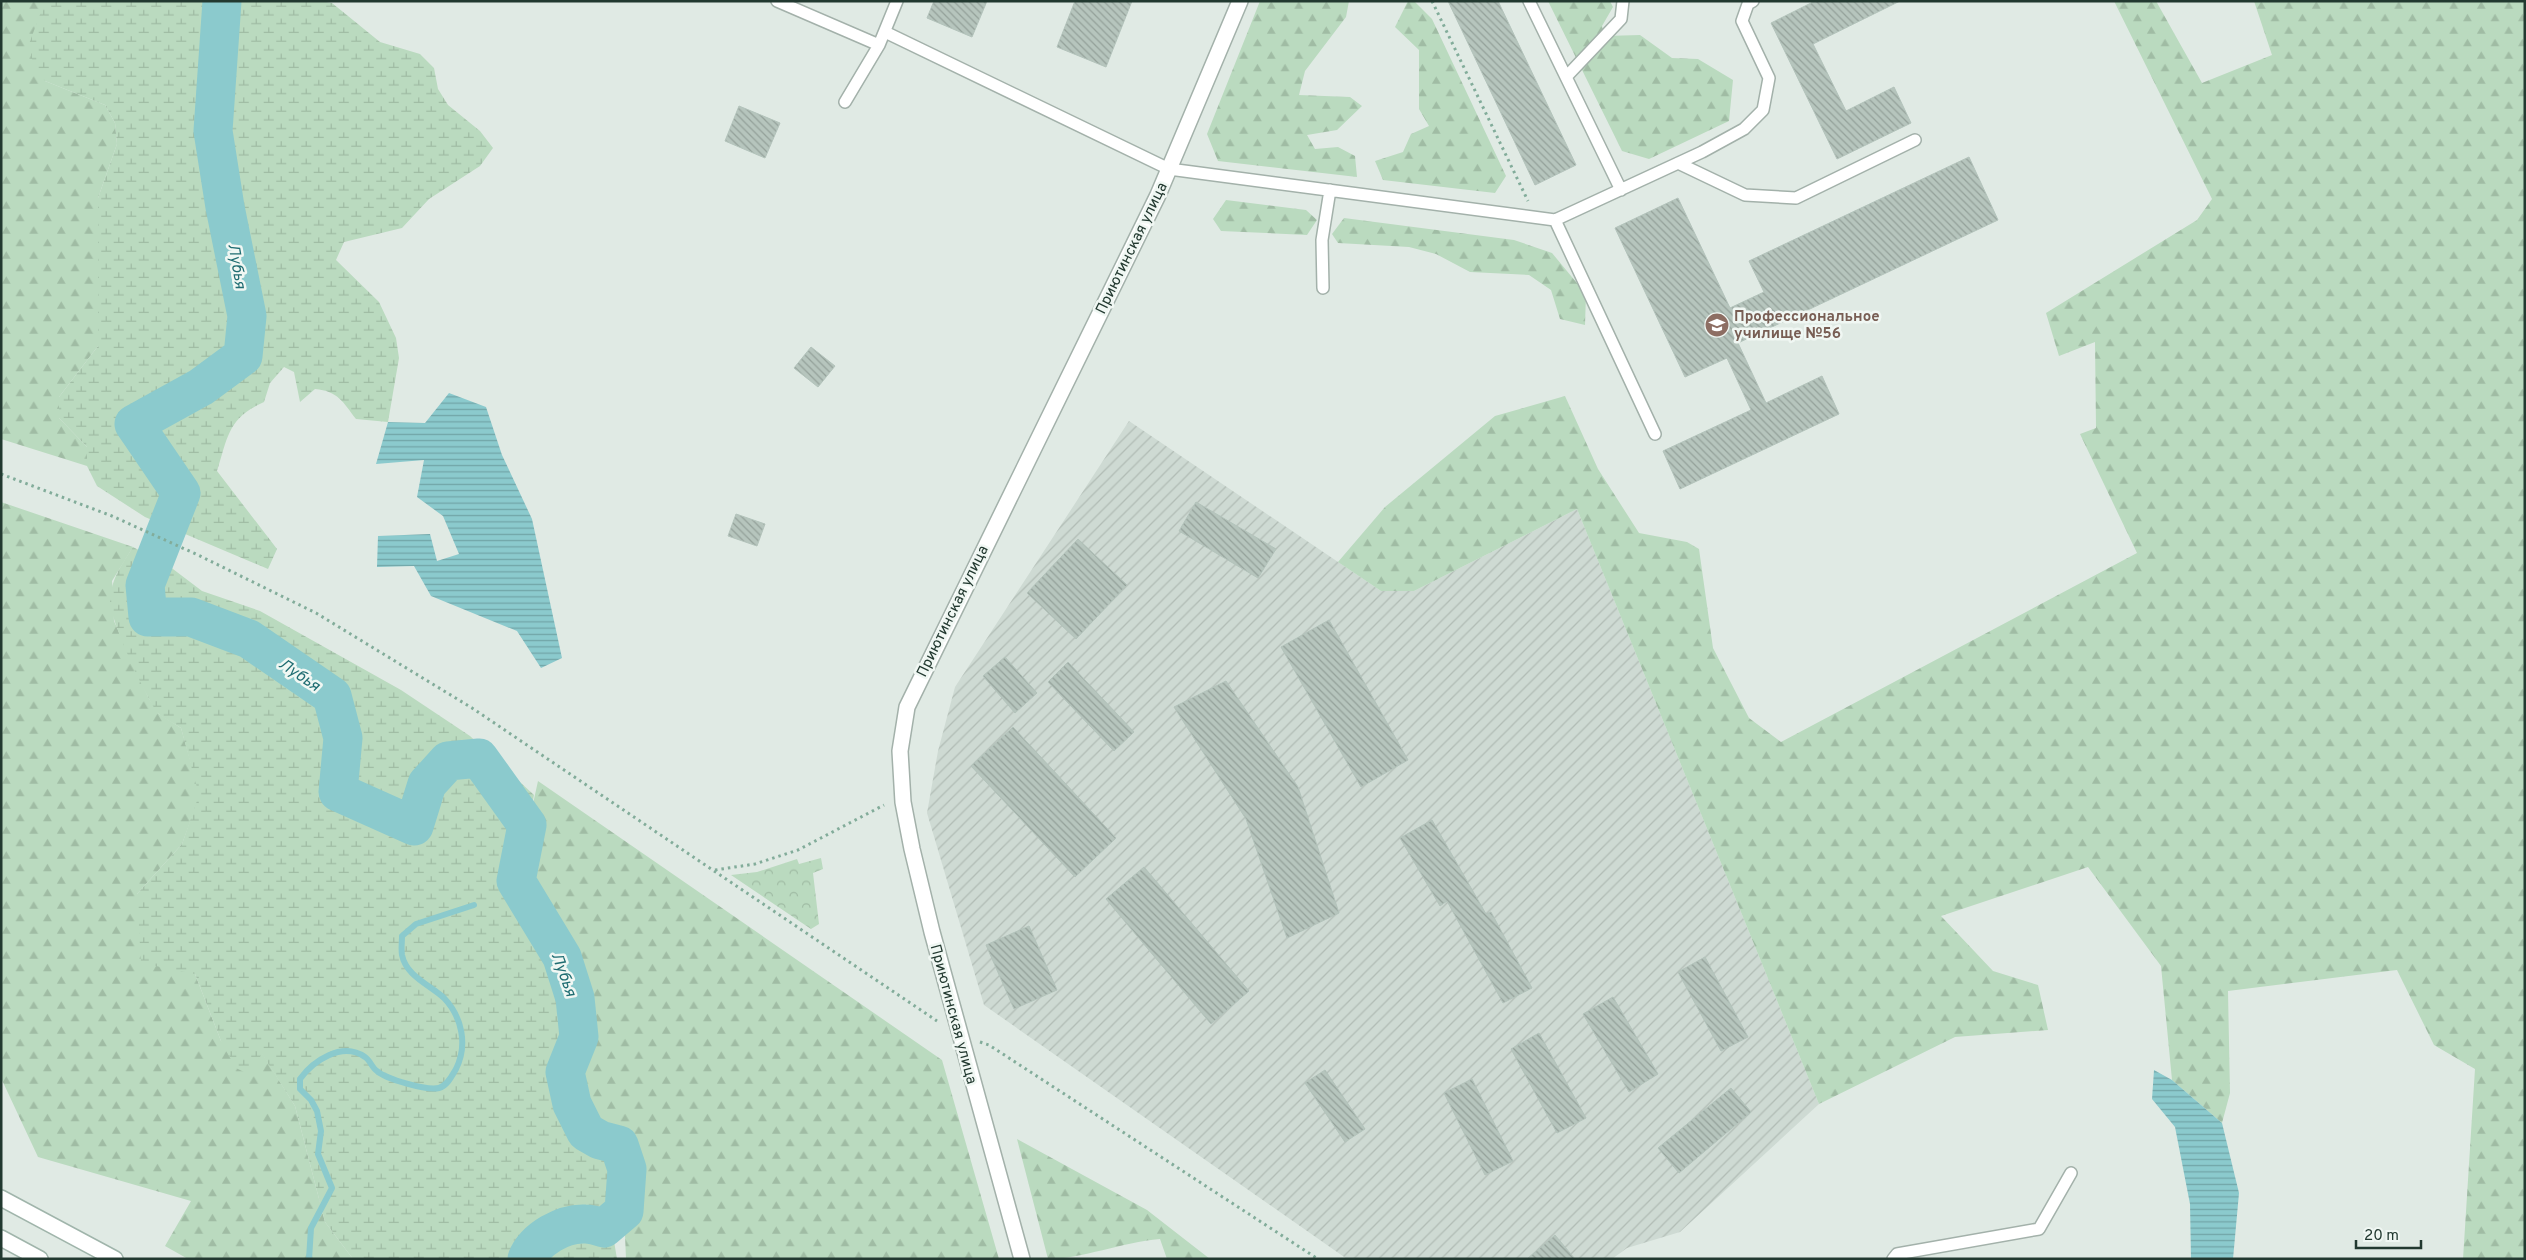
<svg xmlns="http://www.w3.org/2000/svg" width="2526" height="1260" font-family="Overpass,sans-serif">
	<style>
		.industrial { fill: url(#industrial-furrows) }
		.forest { fill: url(#forest-firs) }
		.wetland { fill: url(#wetland-marsh) }
		.park { fill: url(#park-crowns) }
		.water { fill: url(#water-rules) }
		.lines { fill: none; stroke-linecap: round; stroke-linejoin: round }
		.stream { stroke: #8bcacd; stroke-width: 6 }
		.river { stroke: #8bcacd; stroke-width: 39 }
		.building { fill: url(#building-back-hatch); stroke: #b3c3bb }
		.service-casing { stroke: #a3b1aa; stroke-width: 14 }
		.tertiary-casing { stroke: #a3b1aa; stroke-width: 18 }
		.secondary-casing { stroke: #a0b5ab; stroke-width: 18 }
		.path { stroke: #82ac9a; stroke-width: 3; stroke-dasharray: 2.5 4; stroke-linecap: butt }
		.service { stroke: #fff; stroke-width: 11 }
		.tertiary { stroke: #fff; stroke-width: 15 }
		.secondary { stroke: #fff; stroke-width: 15 }
		.labels { text-anchor: middle; stroke-width: 5; stroke-linejoin: round; paint-order: stroke }
		.street-label { font-size: 15px; fill: #223930; stroke: #f0f7f3 }
		.education-label { font-size: 15px; font-weight: bold; fill: #785e54; stroke: #f0f7f3; text-anchor: start }
		.water-label { font-size: 16px; font-style: italic; fill: #206d72; stroke: #f0f7f3 }
	</style>
	<defs>
		<pattern id="industrial-furrows" width="10" height="10" patternUnits="userSpaceOnUse" patternTransform="scale(1.25)"><rect width="10" height="10" fill="#cedad3"/><path d="M-1 1l2-2M0 10L10 0M9 11l2-2" fill="none" stroke="#b1bcb5"/></pattern>
		<pattern id="forest-firs" width="22" height="20" patternUnits="userSpaceOnUse" patternTransform="scale(1.25)"><rect width="22" height="20" fill="#badabf"/><path d="M5 1l3.5 6h-7zM16 11l3.5 6h-7z" fill="#a0bca4"/></pattern>
		<pattern id="wetland-marsh" width="20" height="14" patternUnits="userSpaceOnUse" patternTransform="scale(1.25)"><rect width="20" height="14" fill="#badabf"/><path d="M1 5h8M5 5V1M11 12h8M15 12V8" fill="none" stroke="#a0bca4"/></pattern>
		<pattern id="park-crowns" width="20" height="18" patternUnits="userSpaceOnUse" patternTransform="scale(1.25)"><rect width="20" height="18" fill="#badabf"/><path d="M2 6a3 3 0 1 1 6 0M12 15a3 3 0 1 1 6 0" fill="none" stroke="#a0bca4"/></pattern>
		<pattern id="water-rules" width="6" height="5" patternUnits="userSpaceOnUse" patternTransform="scale(1.25)"><rect width="6" height="5" fill="#8bcacd"/><path d="M0 2.5h6" fill="none" stroke="#71a5a7"/></pattern>
		<pattern id="building-back-hatch" width="6" height="6" patternUnits="userSpaceOnUse" patternTransform="scale(1.25)"><rect width="6" height="6" fill="#b6c5bd"/><path d="M-1 5l2 2M0 0l6 6M5-1l2 2" fill="none" stroke="#94a19a"/></pattern>
	</defs>
	<rect width="100%" height="100%" fill="#e0eae4"/>
	<path class="industrial" d="M1129,421l252,170h33l163,-82 242,595 -139,128 -53,16 -15,11h-265l-363,-254 -57,-192 11,-62 17,-64z"/>
	<path class="forest" d="M1,1h44v80l60,24 10,18 2,21 -19,54v148l-39,51v21l28,29v19l-86,-27z
		M1260,1h89l-3,16 -41,54 -6,24 51,2 12,9 -25,24 -30,5 8,14 23,-2 17,9 2,21 -139,-16 -11,-27z
		M1408,1h6l18,18 74,157 -11,17 -112,-13 -8,-19 28,-9 8,-18 18,-8 -10,-17v-59l-24,-23z
		M1548,1h62l3,6 -11,19 3,10 35,-1 32,23 26,1 35,21 -4,41 -80,38 -27,-8z
		M2114,1h42l46,82 70,-28 -18,-54h271v1258h-62l12,-190 -41,-24 -37,-75 -169,21 2,102 -8,30 -50,-43 -11,-114 -73,-99 -147,49 52,55 45,14 10,45 -93,7 -136,67 -242,-595 -163,82h-33l-43,-29 47,-55 110,-91 70,-20 33,73 41,64 48,9 12,7 14,99 36,70 32,24 356,-189 -57,-119 16,-6 -1,-86 -36,14 -13,-43 151,-93 15,-21z
		M1226,200l80,10 11,10 -10,15 -86,-4 -8,-12z
		M1344,218l170,22 38,13 34,41 -1,31 -25,-6 -9,-29 -22,-15 -59,-3 -34,-18 -27,-7 -71,-4 -6,-9z
		M1,502l132,45 -21,34 2,40 34,76 11,17 22,14 19,67 -18,49 -45,50 58,80 26,67 41,12 33,53 30,116 28,37h-165l-23,-13 26,-45 -153,-44 -37,-79z
		M538,781l404,279 57,199h-373l-2,-48 3,-42 -8,-24 -19,-5 -14,-8 -14,-28 -7,-32 14,-35 -63,-156z
		M1017,1139l130,71 63,49h-43l-7,-20c-38,3 -78,20 -112,20z"/>
	<path class="wetland" d="M45,1h276l11,2 48,39 40,12 14,14 4,21 10,16 32,26 13,17 -13,18 -51,33 -27,29 -58,14 -8,18 43,42 17,36 3,20 -11,64 -32,-3c-13,-17 -18,-28 -41,-30l-15,13 -6,-30 -10,-5 -14,16 -6,19c-36,16 -36,34 -47,69l60,78 -9,20 -123,-52 -48,-31 -10,-20v-19l-28,-29v-21l39,-51v-148l19,-54 -2,-21 -10,-18 -60,-24 -12,-17 -4,-20z
		M133,547l36,19 33,25 58,20 141,79 69,46 64,59 -17,86 45,76 13,41 4,39 -14,35 7,32 14,28 14,8 19,5 8,24 -3,42 -11,24 4,24h-264l-28,-37 -30,-116 -33,-52 -14,20 -12,-6 -15,-27 -26,-67 -54,-11 -4,-69 45,-50 17,-49 -18,-67c-7,-5 -17,-9 -23,-15 -12,-15 -49,-95 -48,-113 1,-21 12,-36 23,-53z"/>
	<path class="park" d="M821,858l2,11 -10,4 6,51 -8,5 -80,-54 26,-3 40,-13 2,5z"/>
	<path class="water" d="M449,393l37,14 16,48 30,64 30,139 -21,10 -24,-37 -86,-35 -17,-30 -37,1 1,-31 52,-2 7,27 22,-7 -16,-38 -26,-19 7,-37 -48,4 12,-42 37,1z
		M2154,1070l18,10 50,43 17,70 -6,66h-42l-1,-55 -15,-77 -23,-28z"/>
	<g class="lines">
		<path class="stream" d="M309,1259l2,-31 21,-40 -14,-34 3,-23 -4,-20 -6,-11 -11,-11v-10c13,-18 42,-38 65,-22 5,3 7,11 12,14 9,8 50,20 62,17 8,-2 13,-12 17,-19 12,-24 6,-52 -12,-71 -14,-13 -38,-22 -42,-43 -1,-6 0,-13 0,-19l14,-12 58,-19"/>
		<path class="river" d="M222,1l-9,130 12,76 22,109 -4,40 -42,31 -67,37 47,69 -36,92 3,32h43l58,22 83,57 11,42 -5,54 76,34 13,-42 21,-23 31,-3 48,67 -11,56 46,76 13,41 4,39 -14,35 7,32 14,28 14,8 19,5 8,24 -3,42 -20,17c-6,-2 -13,-4 -19,-4 -22,-1 -50,15 -58,35"/>
	</g>
	<path class="building" d="M934,1h53l-15,36 -45,-19z
		M1075,1h57l-26,66 -49,-20z
		M1448,1h50l78,164 -41,20z
		M1815,1h85l-87,43 33,67 48,-24 17,36 -74,36 -66,-136z
		M739,106l41,17 -15,35 -40,-17z
		M1969,157l29,63 -260,123 28,60 56,-27 17,38 -159,75 -17,-38 88,-41 -24,-52 -42,19 -70,-149 63,-30 52,110 34,-16 -15,-31z
		M811,347l24,19 -17,21 -24,-19z
		M1196,502l80,47 -18,29 -79,-47z
		M736,514l29,10 -8,22 -29,-10z
		M1078,539l49,46 -51,54 -49,-46z
		M1329,620l79,140 -47,27 -80,-140z
		M1005,657l32,36 -22,20 -32,-37z
		M1068,662l66,70 -20,19 -66,-69z
		M1226,681l72,106 41,126 -52,25 -41,-119 -72,-112z
		M1013,727l103,111 -41,39 -104,-111z
		M1432,820l54,94 5,-2 41,76 -29,15 -56,-102 -7,5 -40,-68z
		M1144,867l105,124 -38,33 -105,-125z
		M1029,926l28,64 -43,19 -28,-64z
		M1705,957l43,80 -27,14 -43,-79z
		M1613,997l45,77 -29,18 -46,-78z
		M1539,1033l47,85 -29,15 -46,-84z
		M1325,1070l40,59 -20,13 -40,-59z
		M1472,1079l41,82 -28,14 -41,-82z
		M1731,1088l20,24 -72,61 -21,-25z
		M1555,1235l20,24h-48z"/>
	<g class="lines">
		<defs>
			<path id="service" d="M777,1l102,44
				M1529,1l92,189
				M885,32l284,137 386,51 147,-68 42,-23 19,-19 6,-32 -27,-57 6,-17 5,-3
				M1566,77l55,-58 2,-18
				M845,102l34,-57 18,-44
				M1678,163l67,32 51,3 119,-58
				M1555,220l100,214
				M1323,288l-1,-48 8,-50
				M1893,1259l4,-5 142,-25 32,-56"/>
			<path id="tertiary" d="M1022,1259l-90,-327 -20,-83 -9,-47 -3,-51 7,-44 251,-512 82,-194"/>
			<path id="secondary" d="M1,1198l114,61
				M1,1238l39,21"/>
		</defs>
		<use href="#service" class="service-casing"/>
		<use href="#tertiary" class="tertiary-casing"/>
		<use href="#secondary" class="secondary-casing"/>
		<path class="path" d="M1432,1l96,200
			M1,474l111,42 86,39 118,58 156,95 465,313
			M715,870l40,-6 43,-14 86,-45
			M980,1042l9,3 329,214"/>
		<use href="#service" class="service"/>
		<use href="#tertiary" class="tertiary"/>
		<use href="#secondary" class="secondary"/>
	</g>
	<defs>
		<symbol id="university-disc" viewBox="-11 -11 22 22"><circle r="9.5" fill="#8d6e63" stroke="#f0f7f3"/><path d="M0-5L7-2L0 1L-7-2ZM-4 1L0 2.5L4 1V4Q0 6-4 4Z" fill="#fff"/></symbol>
	</defs>
	<g fill-rule="evenodd">
		<use href="#university-disc" x="1703" y="311" width="28" height="28"/>
	</g>
	<g class="labels">
		<g class="street-label">
			<text transform="translate(1131 248) rotate(-64)" y="5">Приютинская улица</text>
			<text transform="translate(952 611) rotate(-64)" y="5">Приютинская улица</text>
			<text transform="translate(954 1014) rotate(75)" y="5">Приютинская улица</text>
		</g>
		<g class="education-label">
			<text x="1734" y="321">Профессиональное<tspan x="1734" dy="17">училище №56</tspan></text>
		</g>
		<g class="water-label">
			<text transform="translate(238 266) rotate(80)" y="6">Лубья</text>
			<text transform="translate(300 674) rotate(34)" y="6">Лубья</text>
			<text transform="translate(565 974) rotate(70)" y="6">Лубья</text>
		</g>
	</g>
	<rect width="2526" height="1260" fill="none" stroke="#223930" stroke-width="5"/>
	<path d="M2356 1240v8h65v-8" fill="none" stroke="#223930" stroke-width="2.5"/>
	<text x="2364" y="1240" font-size="15" fill="#223930" stroke="#f0f7f3" stroke-width="4" paint-order="stroke">20 m</text>
</svg>
